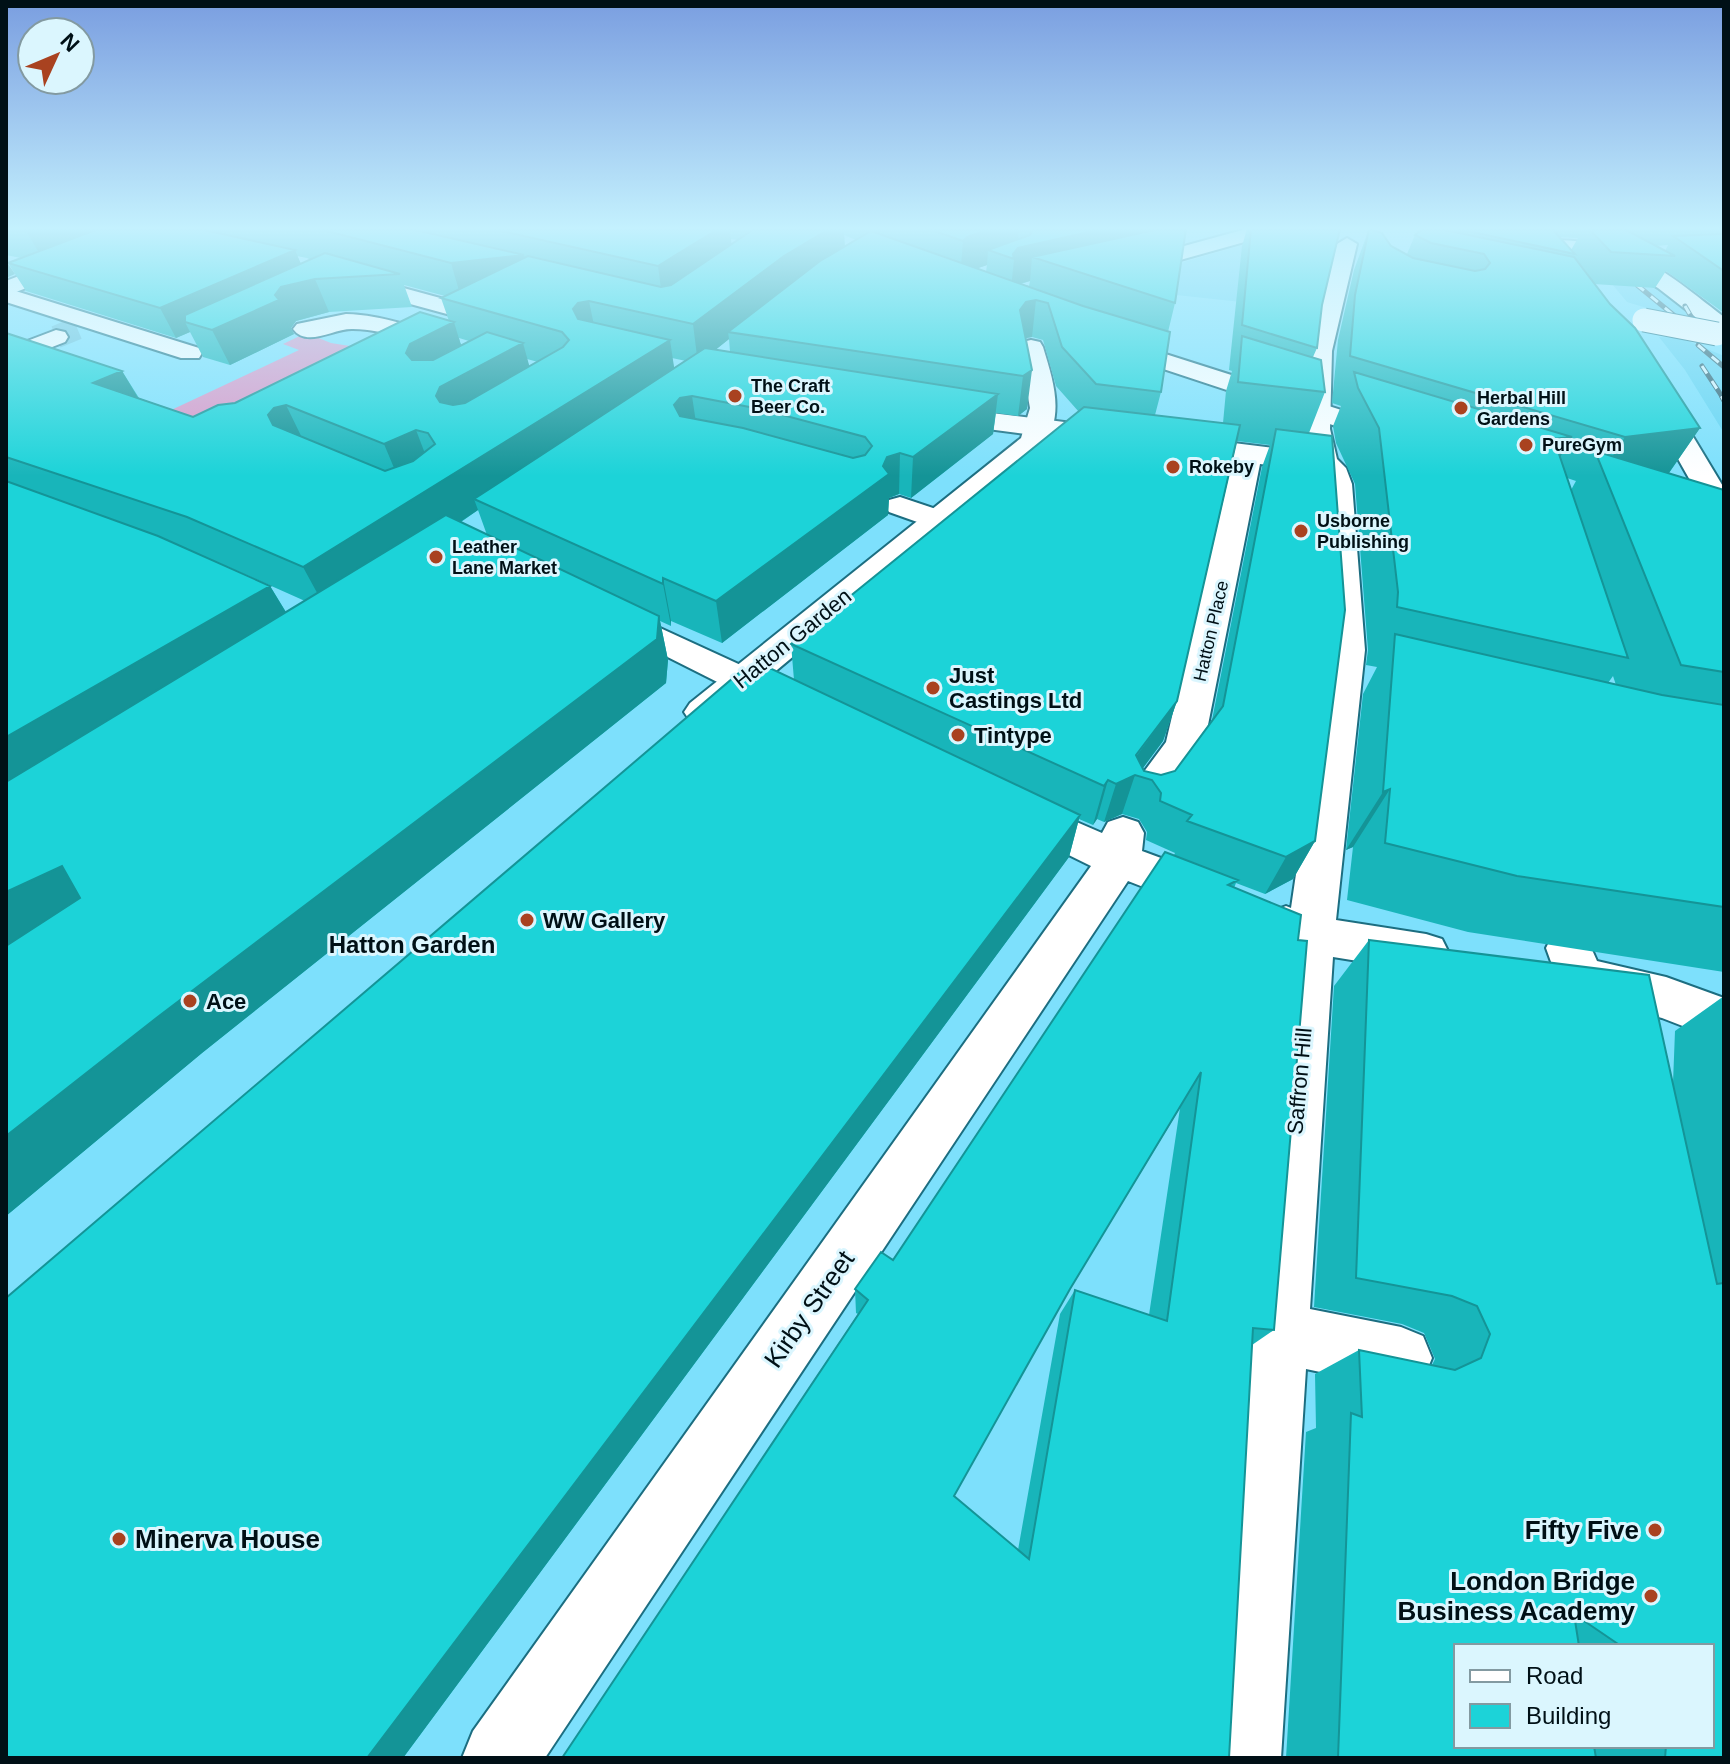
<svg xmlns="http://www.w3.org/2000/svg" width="1730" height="1764" font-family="Helvetica,sans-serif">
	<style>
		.built { fill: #65d4f2 }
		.green { fill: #db98c8 }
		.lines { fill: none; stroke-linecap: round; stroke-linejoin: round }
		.minor-tunnel { stroke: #6ac1da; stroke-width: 23; stroke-dasharray: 23 11; stroke-linecap: butt }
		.minor-casing { stroke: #1c6e81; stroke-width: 4 }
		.major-casing { stroke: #1c6e81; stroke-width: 4 }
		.minor { fill: #fff; fill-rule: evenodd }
		.major { fill: #fff; fill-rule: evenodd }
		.rail-far1-casing { stroke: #326372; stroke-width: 5 }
		.rail-casing { stroke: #326372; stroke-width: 6 }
		.rail-far1 { stroke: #dbf6fe; stroke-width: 3; stroke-dasharray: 9; stroke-linecap: butt }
		.rail { stroke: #dbf6fe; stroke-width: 4; stroke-dasharray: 12; stroke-linecap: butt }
		.minor-bridge-casing { stroke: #1c6e81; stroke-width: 25; stroke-linecap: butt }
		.minor-bridge { stroke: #fff; stroke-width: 23 }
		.wall { fill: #18b5ba; fill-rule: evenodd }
		.shaded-wall { fill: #149497 }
		.building { fill: #1cd3d8; stroke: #149497; stroke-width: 2; fill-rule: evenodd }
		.poi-dot { fill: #a94220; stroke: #dbf6fe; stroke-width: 3 }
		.labels { text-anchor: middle; stroke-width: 6; stroke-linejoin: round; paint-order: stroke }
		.far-poi-label { font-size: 18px; font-weight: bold; fill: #001016; stroke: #dbf6fe; text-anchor: start }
		.far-street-label { font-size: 18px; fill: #001016; stroke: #dbf6fe }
		.street-label { font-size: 22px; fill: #001016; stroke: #dbf6fe }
		.poi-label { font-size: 22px; font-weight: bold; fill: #001016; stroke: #dbf6fe; text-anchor: start }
		.neighbourhood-label { font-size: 24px; font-weight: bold; fill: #001016; stroke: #dbf6fe }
		.near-street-label { font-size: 26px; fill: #001016; stroke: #dbf6fe }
		.near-poi-label { font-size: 26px; font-weight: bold; fill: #001016; stroke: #dbf6fe; text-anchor: end }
	</style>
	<rect width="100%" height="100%" fill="#7de0fc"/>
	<path class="built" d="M1246,244l81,2 11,3 -23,61 -195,-21 -2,-8z
		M1612,284l51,5 41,31h-18l-59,-18z
		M1659,337l22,1 43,18v77l-39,-63z"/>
	<path class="green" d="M306,333l25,10 25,4 -125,89 -64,-24 132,-62 -16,-6z"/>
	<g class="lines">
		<path class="minor-tunnel" d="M56,337l26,-11"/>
		<defs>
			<path id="minor" d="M1246,229h21l2,3 -3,4 -143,40 -11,-6 3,-5z
				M1347,238l10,6 -25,107 -2,78 7,30 9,9 6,16 13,166 -29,270 90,14 16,5 7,14 -7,14 -16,5 -93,-15 -23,352 91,18 22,9 9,22 -9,22 -22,9 -95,-20 -25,389h-76l83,-813 -18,-7 -7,-13 7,-13 16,-6 5,2 38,-258 -7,-166 -6,-13 -56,-7 -56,281 -44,62 -14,4 -14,-4 -6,-11 40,-54 66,-281 -298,-39 -10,-2 -3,-6 3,-6 10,-2 373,46c-15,-69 12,-141 30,-208z
				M1545,240c85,-1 114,27 179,77v18l-8,-2 -58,-45 -48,-29 -22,-6 -50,-3 -3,-4 3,-4z
				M352,274l125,34 4,5 -4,5 -8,2 -125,-34 -3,-5 3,-5z
				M6,288l193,60 3,5 -3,5h-18l-175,-56z
				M346,314c38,1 73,15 110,26l3,5 -3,5 -9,2c-31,-7 -61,-23 -94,-23 -19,-1 -46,19 -60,0l4,-5z
				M56,330l9,2 3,5 -3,5 -59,23v-16z
				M900,497l48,16 4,7 -4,7 -11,2 -48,-17 -4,-6 4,-6z
				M610,605l185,85 6,9 -6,9 -13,3 -13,-3 -171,-86 -5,-7 5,-7z
				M1021,798l81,35 6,-11 15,-5 15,5 6,11 -2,18 81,30 6,13 -6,13 -16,5 -79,-31 -583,877h-83l11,-27 618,-865 -85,-42 -6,-11 6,-11z
				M1569,929l16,5 12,27 69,16 58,21v44l-62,-24 -100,-26 -16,-44 7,-14z"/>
			<path id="major" d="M139,229h29l-3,4 -159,63v-15z
				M1109,336l295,94 4,6 -4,6 -10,2 -10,-2 -284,-94 -3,-5 3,-5z
				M1031,340l9,2 3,5c11,36 22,69 -1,102l-326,272 -13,4 -13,-4 -6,-9 6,-9 331,-265 9,-30 -11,-61 3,-5z
				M1655,387l9,2 4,6 56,93v35l-11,-3 -4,-6 -67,-119 4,-6z"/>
		</defs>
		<use href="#minor" class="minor-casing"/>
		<use href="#major" class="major-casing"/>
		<use href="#minor" class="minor"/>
		<use href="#major" class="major"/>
		<defs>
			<path id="rail-far1" d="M1637,285l39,32
				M1685,306l8,14
				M1698,345l26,22
				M1702,366l21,32"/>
			<path id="rail" d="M1722,396l2,4"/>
		</defs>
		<use href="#rail-far1" class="rail-far1-casing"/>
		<use href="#rail" class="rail-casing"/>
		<use href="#rail-far1" class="rail-far1"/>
		<use href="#rail" class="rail"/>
		<defs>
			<path id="minor-bridge" d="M1644,320l73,14"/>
		</defs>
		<use href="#minor-bridge" class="minor-bridge-casing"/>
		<use href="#minor-bridge" class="minor-bridge"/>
	</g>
	<path class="wall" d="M6,229h1180l-11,74 -7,29 -7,60 -6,23 68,8 3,-32 6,-20 -3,-1 13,-124 5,-17h93l-18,76 -5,43 -4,9 12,35 -16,41 6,408 -22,38 -28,15 -29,-11 -2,5 64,52 -24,390 -22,15 -23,413h-667l296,-444 -2,-1 -1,-24 38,-29 281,-405 1,-2 -29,-13 1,-8 -8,-13 -17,-5 -18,8 -7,-3 -4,6 -14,-6 -10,38 -666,901h-397l742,-1083 46,5 -3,-36 288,-232 -23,-26 -13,-46 -11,-3 -6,1 1,71 -9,7 -22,-3 -3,21 -82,64 -12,-4 -10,4 -1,17 -166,128 -51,-22v5l-11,-5 8,39 -2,23 -464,370 -196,163v-883l116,38 17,27 54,19 42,-14 214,-82 -8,-23 4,-2 -41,-11 8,22 -83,5 -33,9 -5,7 3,6 -64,31 -27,-8 -13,-25 -14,6 -150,-47 -18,-28 13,-5 -15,-3zM844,235l12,5 -11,6zM731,239l7,1 -7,5zM297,256l10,2 4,2 -10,4zM987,265l-1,7 -8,-4zM1030,281l-1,5 -8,-2zM459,338l10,3 -8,4zM729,339l1,13 -15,-2zM672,358l14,3 -12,8zM527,359l11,3 -9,5zM1237,441l33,4 -8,22 -50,253 -37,51 -14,4 -17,-4 -1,-3 20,-27 14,-40zM478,510l9,25 -26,-13zM213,560l92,41 -19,11 -16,-26zM1180,1108l-31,207 -74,-25 -15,24 -42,236 -64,-54 116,-207z
		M1369,229l22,17 16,8 8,-19 7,-6h302v84l-58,-42 -11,17 -61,-4 106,144 -31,45 55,17v482l-256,-40 -121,-32 6,-53 -7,3 17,-156 14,-27 -11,-2 2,-15 -13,-166 -19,-41 -3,-17 8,-20 -9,-3 6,-63 16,-70zM1559,237l19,1 -7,12zM1668,245l-3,6 -10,-5zM1567,478l9,3 -5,9zM1613,676l3,9 -8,-2z
		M1369,940l304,143 2,-52 49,-35v762h-438l20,-326 10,-4 -1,-54 44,-24 73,15 3,-6 -11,-26 -22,-9 -88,-17 20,-321zM1456,1646h256v100h-256z"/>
	<path class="shaded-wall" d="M25,229h105l-85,34z
		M718,229h12l3,29 -70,46 -5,-38z
		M829,229h15l1,27 -117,76 1,7 -31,25 -5,-40 91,-68z
		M989,229h30l-2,21 1,-2 84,-19h53l-5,24 -118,4 -2,24 -16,4 -3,4 3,-30 -26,-9 -1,15 -23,8 -4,5 3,-37 4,-4z
		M295,250l12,28 8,1 14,33 -33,9 -5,7 3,6 -64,31 -18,-35 -27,-8 5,10 -14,6 -16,-30z
		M524,255l9,37 -71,9 -11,-38z
		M6,261l9,13 -9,4z
		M1036,300l-4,37 -11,2 -1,-29 6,-8z
		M589,301l8,39 -16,8 -8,-39 5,-6z
		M454,322l12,40 -42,22 -18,-31 4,-9z
		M670,340l6,40 -202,119 4,11 -151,101 -24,-44z
		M523,343l11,40 -80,45 -18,-32 4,-9z
		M1032,370l-5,39 -9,7 5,-40z
		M122,371l24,40 -53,-28z
		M998,394l-5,40 -82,64 2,-41z
		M692,396l6,40 -12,2 -12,-33 6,-7z
		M286,405l20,41 -18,10 -20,-41 6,-7z
		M1700,428l-34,49 -63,-6 22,-34z
		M416,430l16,42 -30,15 -18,-43z
		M1572,437l-33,56 12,-54z
		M900,453l-1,41 -10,4 -1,17 -166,128 -6,-42 167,-135 4,-9z
		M663,578l8,43v5l-8,-42z
		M270,586l26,43 -290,177v-69z
		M659,616l9,44 -2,23 -464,370 -196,163v-80z
		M1177,701l-14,40 -26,35 -2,-1 -13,39 -18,8 12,-38z
		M1108,780l-11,39 -4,6 11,-39z
		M1390,789l-37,58 -7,3 37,-58z
		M1080,815l-11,42 -666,901h-36z
		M1315,841l-22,38 -28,15 21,-37z
		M62,866l44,41 -100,50v-65z"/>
	<path class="building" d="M98,229h102l95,21 -135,58 -152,-45z
		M319,229h92l113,26 -73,8z
		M492,229h226l-60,37z
		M754,229h75l-45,27 -91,68 -104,-23 -11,2 -5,6 5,10 92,21 -367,227 -116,-50 -181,-60v-124l116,38 -29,12 100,34 25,-12 17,-2 185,-91 34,10 -44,22 -4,9 6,7h21l54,-28 36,11 -83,44 -4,9 4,6 13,3 12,-2 98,-56 6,-7 -7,-8 -121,-34 87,-42 133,31 10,-2zM286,405l98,39 32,-14 12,3 7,11 -22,17 -28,10 -112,-46 -5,-10 6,-7z
		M929,229h60l-22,8 -4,4z
		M1033,229h69l-84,19 -5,6 1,5 -26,-9 42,-15z
		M1159,229h27l-11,74 -143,-46z
		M1251,229h89l-18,76 -5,43 -75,-23z
		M1369,229l13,4 9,13 22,12 62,13 10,-2 5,-6 -6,-9 -53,-11 -16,-8 7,-6h18l134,28 36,47 25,24 65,100 -75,9 -275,-81 5,-61z
		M1458,229h94l23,25z
		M1589,229h33l6,2 47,25 -64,-4z
		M871,231l212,75 87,26 -9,60 -65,-8 -34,-37 -14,-44 -12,-3 -10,2 -6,8 12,60 -9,6 -295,-44 92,-71z
		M1724,234v37l-51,-35z
		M325,253l75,21 -85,5 -34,8 -6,8 4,5 -67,30 -27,-8v-7z
		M1242,336l79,24 4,32 -87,-10z
		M705,348l293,46 -85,63 -13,-4 -13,4 -4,9 6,8 -173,127 -53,-23v6l-189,-85zM692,396l68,13 105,28 7,9 -7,9 -12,3 -110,-30 -63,-12 -6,-11 6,-7z
		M1354,372l218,65 -21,2 16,5 -8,10 69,204 -231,-51 1,-15 -19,-164 -21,-40z
		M1084,407l156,18 -63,276 -41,54 8,16 17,4 14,-4 48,-65 53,-277 56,7 13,174 -30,231 -29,16 -99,-36 5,-6 -32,-14 1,-8 -9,-13 -17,-5 -19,9 -8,-4 -4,6 -313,-142z
		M1595,451l129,39v182l-43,-7z
		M6,481l152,55 112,50 -264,151z
		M446,515l213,101 -2,23 -498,377 -153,120v-190l74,-48 -18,-32 -56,26v-110z
		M1395,634l267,61 62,10v202l-207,-31 -132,-33 5,-54 -7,3z
		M761,664l319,151 -713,943h-361v-460l734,-626 8,3z
		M1165,852l73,28 -10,5 73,30 -3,25 9,1 -33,389 -21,-2 -24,430h-667l306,-458 -13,-11 26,-37 12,8zM1201,1072l-34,249 -92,-31 -46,269 -75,-63 116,-207z
		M1369,940l280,35 68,309 7,-1v475h-59l1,-12h46v-100h-91l-47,-32 5,32h-123v100h138l2,12h-258l13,-345 11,4 -3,-67 96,20 26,-12 9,-24 -13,-28 -25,-10 -96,-18z"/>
	<linearGradient id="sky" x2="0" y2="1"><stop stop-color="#7a9ee0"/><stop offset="0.48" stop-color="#c4f1fe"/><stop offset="1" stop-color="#c4f1fe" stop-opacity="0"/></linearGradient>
	<rect width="1730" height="476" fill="url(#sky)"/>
	<g class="poi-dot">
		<circle cx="735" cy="396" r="8"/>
		<circle cx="1461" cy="408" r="8"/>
		<circle cx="1526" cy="445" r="8"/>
		<circle cx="1173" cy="467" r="8"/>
		<circle cx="1301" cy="531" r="8"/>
		<circle cx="436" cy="557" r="8"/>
		<circle cx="933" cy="688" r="8"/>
		<circle cx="958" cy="735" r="8"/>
		<circle cx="527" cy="920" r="8"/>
		<circle cx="190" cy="1001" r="8"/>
		<circle cx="1655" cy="1530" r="8"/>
		<circle cx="119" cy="1539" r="8"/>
		<circle cx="1651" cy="1596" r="8"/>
	</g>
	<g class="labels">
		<g class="far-poi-label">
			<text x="751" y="392">The Craft<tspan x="751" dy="21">Beer Co.</tspan></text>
			<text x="1477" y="404">Herbal Hill<tspan x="1477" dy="21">Gardens</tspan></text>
			<text x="1542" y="451">PureGym</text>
			<text x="1189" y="473">Rokeby</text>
			<text x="1317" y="527">Usborne<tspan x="1317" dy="21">Publishing</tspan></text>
			<text x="452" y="553">Leather<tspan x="452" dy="21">Lane Market</tspan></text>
		</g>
		<g class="far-street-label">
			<text transform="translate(1211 631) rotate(-77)" y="6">Hatton Place</text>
		</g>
		<g class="street-label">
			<text transform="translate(792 638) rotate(-39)" y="8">Hatton Garden</text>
			<text transform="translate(1299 1081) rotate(-85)" y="8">Saffron Hill</text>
		</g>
		<g class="poi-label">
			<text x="949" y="683">Just<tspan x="949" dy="25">Castings Ltd</tspan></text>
			<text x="974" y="743">Tintype</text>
			<text x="543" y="928">WW Gallery</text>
			<text x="206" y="1009">Ace</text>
		</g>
		<g class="neighbourhood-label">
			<text x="412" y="953">Hatton Garden</text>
		</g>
		<g class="near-street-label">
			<text transform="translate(809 1309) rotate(-55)" y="9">Kirby Street</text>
		</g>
		<g class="near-poi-label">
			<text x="1639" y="1539">Fifty Five</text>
			<text x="135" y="1548" text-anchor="start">Minerva House</text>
			<text x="1635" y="1590">London Bridge<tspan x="1635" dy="30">Business Academy</tspan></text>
		</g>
	</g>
	<rect width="1730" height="1764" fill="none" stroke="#001016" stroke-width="16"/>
	<rect x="1454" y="1644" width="260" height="104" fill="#dbf6fe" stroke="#839aa1" stroke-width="2"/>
	<rect x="1470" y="1670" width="40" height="12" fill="#ffffff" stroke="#839aa1" stroke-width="2"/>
	<text x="1526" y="1684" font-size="24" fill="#001016">Road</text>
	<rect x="1470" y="1704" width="40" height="24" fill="#1cd3d8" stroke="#839aa1" stroke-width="2"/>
	<text x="1526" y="1724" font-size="24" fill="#001016">Building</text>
	<g transform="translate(56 56) rotate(46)"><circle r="38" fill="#dbf6fe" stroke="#839aa1" stroke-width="2"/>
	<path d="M0-6L14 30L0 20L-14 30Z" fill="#a94220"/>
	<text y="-12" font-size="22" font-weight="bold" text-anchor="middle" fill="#001016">N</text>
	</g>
</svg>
